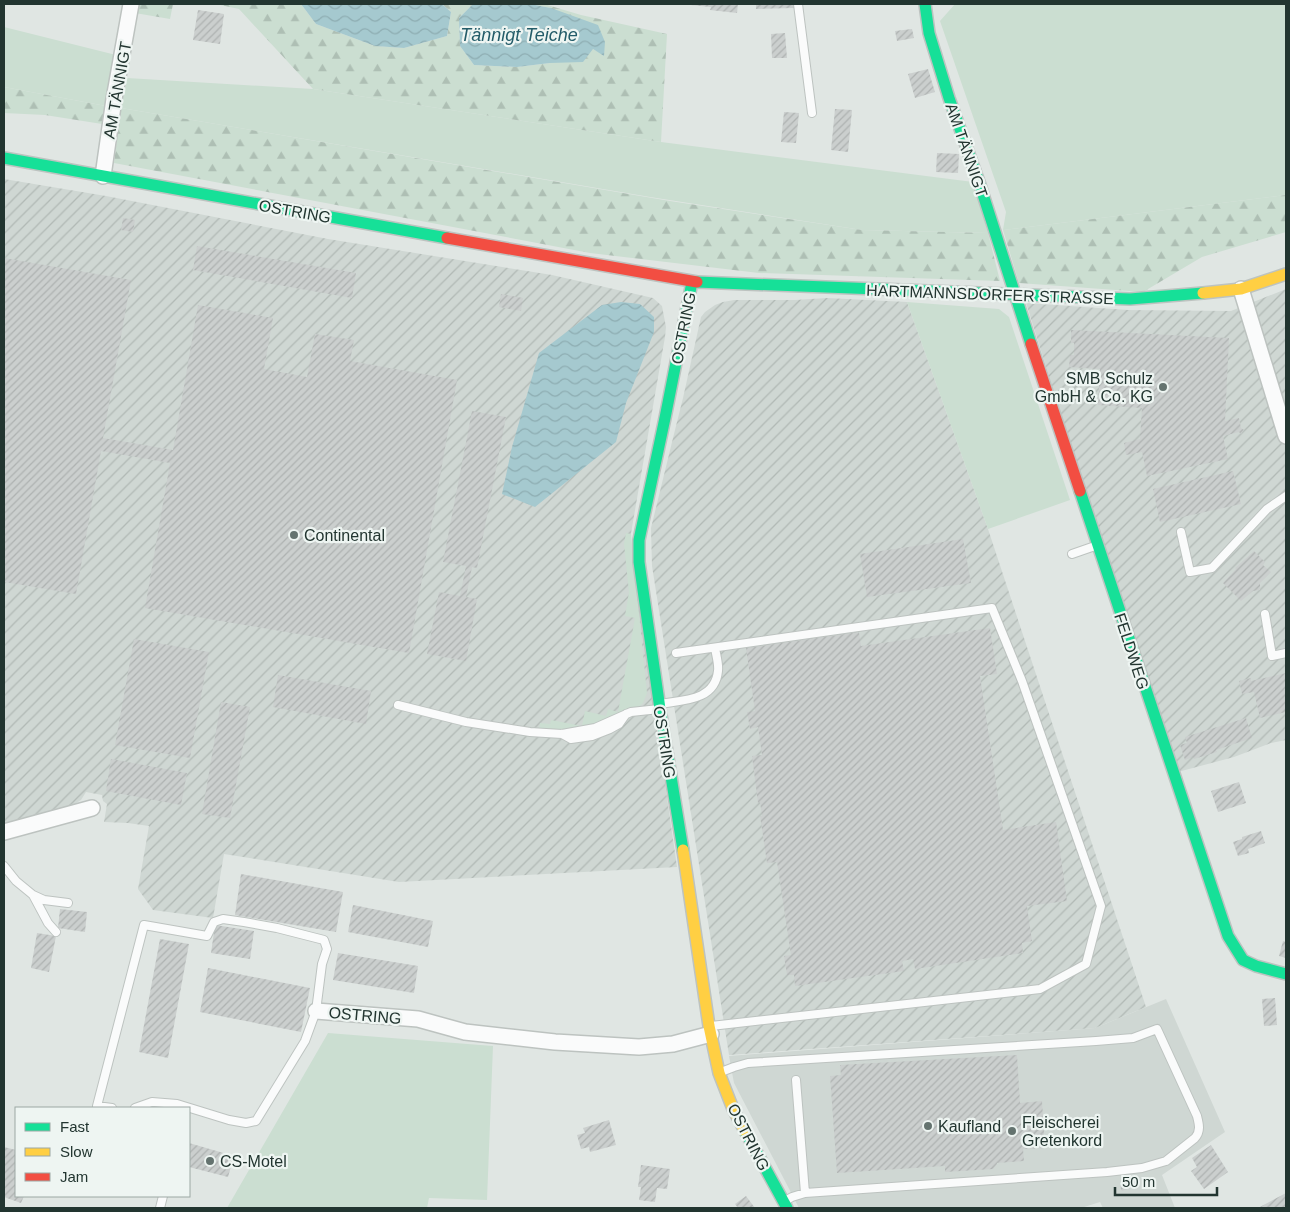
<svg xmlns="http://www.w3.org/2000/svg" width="1290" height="1212" font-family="Arial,sans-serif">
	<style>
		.built { fill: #cfd7d3 }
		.industrial { fill: url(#industrial-furrows) }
		.green { fill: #cbded1 }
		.forest { fill: url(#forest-firs) }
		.water { fill: url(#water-waves) }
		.building { fill: url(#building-hatch) }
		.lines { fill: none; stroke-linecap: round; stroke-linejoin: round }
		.lane-casing { stroke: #bdc3c0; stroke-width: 10 }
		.street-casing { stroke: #bdc3c0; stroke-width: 18 }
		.fast-casing { stroke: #bdc3c0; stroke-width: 14 }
		.slow-casing { stroke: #bdc3c0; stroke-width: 14 }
		.jam-casing { stroke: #bdc3c0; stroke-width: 14 }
		.lane { stroke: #fafbfb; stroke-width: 8 }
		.street { stroke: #fafbfb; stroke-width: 15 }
		.fast { stroke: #16e098; stroke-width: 11 }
		.slow { stroke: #ffcf43; stroke-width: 11 }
		.jam { stroke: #f24e42; stroke-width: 11 }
		.poi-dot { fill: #64736f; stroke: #eef5f2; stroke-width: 2 }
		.labels { text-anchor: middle; stroke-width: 4.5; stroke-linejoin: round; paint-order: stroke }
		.street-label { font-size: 16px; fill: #223530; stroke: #eef5f2 }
		.poi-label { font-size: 16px; fill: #223530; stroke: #eef5f2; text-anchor: start }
		.water-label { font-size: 18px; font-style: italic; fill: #235c69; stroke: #eef5f2 }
	</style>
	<defs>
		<pattern id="industrial-furrows" width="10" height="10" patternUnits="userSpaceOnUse" patternTransform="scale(1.25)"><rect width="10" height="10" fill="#cfd7d3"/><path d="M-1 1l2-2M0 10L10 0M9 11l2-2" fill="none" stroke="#b1b9b5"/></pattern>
		<pattern id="forest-firs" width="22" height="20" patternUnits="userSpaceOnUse" patternTransform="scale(1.25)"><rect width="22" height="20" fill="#cbded1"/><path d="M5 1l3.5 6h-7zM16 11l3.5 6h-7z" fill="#aebfb4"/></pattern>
		<pattern id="water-waves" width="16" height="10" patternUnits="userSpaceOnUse" patternTransform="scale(1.25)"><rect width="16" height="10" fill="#a5c9cf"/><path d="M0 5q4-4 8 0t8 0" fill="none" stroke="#8eadb2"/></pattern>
		<pattern id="building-hatch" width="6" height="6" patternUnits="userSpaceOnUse" patternTransform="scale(1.25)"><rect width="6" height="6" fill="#cbcfce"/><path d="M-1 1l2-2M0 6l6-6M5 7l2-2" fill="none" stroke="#aeb2b1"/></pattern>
	</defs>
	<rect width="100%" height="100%" fill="#e0e6e3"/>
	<path class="built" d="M1166,999l59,133 -63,43 13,33h-72l-3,-6 -19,6h-282l-65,-125 -5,-27 366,-28z"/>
	<path class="industrial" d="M4,179l102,17 222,43 224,36 101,23 9,8 4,21 -1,10 -35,202 47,328 -278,15 -175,-28 -11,64 -60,-8 -15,-21 11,-63 -21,-3 -24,-1 3,-18 -4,-3 -1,-6 -16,-3 -5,8 -11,7 -66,18z
		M1286,289v451l-15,3 -37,14 -60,16 -148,-470 102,7 103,1z
		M827,298l80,4 81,227 158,478 -51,21 -366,27 -77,-489 -1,-38 23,-94 9,-36 18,-81 4,-5 10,-7 8,-3 11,-2h61z"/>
	<path class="green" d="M955,4h331v191l-283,35 3,-18 -66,-191z
		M4,27l112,28 -10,51 -102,-19z
		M127,78l186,11 348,53 312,40 15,51 -126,-3 -212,-33 -529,-89z
		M907,302l92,7 10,8 61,183 -82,29z
		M626,533l5,1 16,159 -4,10 -4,4 -13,4 -35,15 -33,5 -19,-2 1,-6 10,1 1,-4 31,6 3,-15 21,5 2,-7 10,3 17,-94 -10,-2 4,-24 -5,-48z
		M328,1033l165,13 -6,154 -58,-2 -2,10h-200z"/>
	<path class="forest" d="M136,4h37l-3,15 -35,-6z
		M216,4h85l15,20 59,22 29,2 43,-12 4,-24 -9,-8h16l2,1 2,-1h11l-14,14 1,28 14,19 43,2 33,-4 43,-14 11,6 -53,-47 -21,-4h14l37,11 86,19 -6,108 -348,-53 -74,-80z
		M4,87l102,19 -4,18 -57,-9 -41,-2z
		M121,108l549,93 192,29 126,3 12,48 -241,-8 -169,-20 -476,-90z
		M1286,195v37l-84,25 -59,35 -124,-9 -16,-53z"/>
	<path class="water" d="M301,4h141l9,8 -4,24 -43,12 -29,-2 -59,-22z
		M473,4h57l21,4 47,17 7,17 -1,14 -11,-7 -10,13 -33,1 -33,4 -43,-2 -14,-19 -1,-28z
		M621,302l19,2 14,13v15l-28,71 -10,39 -81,65 -33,-13 10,-47 27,-94 63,-48z"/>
	<path class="building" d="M691,4h47l-1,9 -27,-3 1,-3 -20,-2z
		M756,4h37l1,4 -38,1z
		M198,10l26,4 -4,30 -27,-4z
		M912,29l2,9 -17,3 -2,-10z
		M785,33l2,25h-15l-1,-24z
		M928,69l7,23 -20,6 -7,-24z
		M835,109l17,1 -4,42 -17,-2z
		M784,112l15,1 -3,30 -15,-1z
		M937,153l22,1 -1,19 -22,-1z
		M123,218l12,2 -2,12 -12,-2z
		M197,246l159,27 -4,25 -159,-28z
		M4,258l127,22 -28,158 70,12 25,-145 75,13 -9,51 43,8 8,-43 39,6 -4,21 107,19 -48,273 -264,-45 25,-145 -69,-12 -25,143 -72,-12z
		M501,294l22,4 -2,13 -22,-4z
		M1071,330l158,8 -4,83 14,-3 2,10 3,2 -3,4 -2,-2 -16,4 5,23 -81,17 -5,-24 -16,3 -2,-12 16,-4 2,-31 -44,-3 2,-36 -31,-2 1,-12h4v-12h-3z
		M472,411l34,6 -29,151 -5,-1 -6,30 11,2 -11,62 -39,-7 12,-62 21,4 6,-30 -23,-4z
		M1233,471l8,33 -81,18 -7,-33z
		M963,539l8,44 -104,14 -7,-43z
		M1254,551l11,11 -2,3 8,7 -11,11v7l-7,1 -12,10 -18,-18 13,-14 -1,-1z
		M990,628l7,46 -17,2 23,154 53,-8 11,79 -40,5 5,35 -10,2 1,10 -108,16 -2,-10 -11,2 2,10 -109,15 -1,-11h-7l-3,-19 7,-1 -14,-93 -10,1 -7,-47h2l-2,-14 -2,1 -6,-47 10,-1 -4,-28 -8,2 -3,-17 8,-1 -9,-63 113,-16 2,14z
		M134,639l75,13 -19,106 -75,-13z
		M1286,673v39l-26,6 -6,-26 -12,2 -3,-13 12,-3v3z
		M278,675l93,16 -5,33 -93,-17z
		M221,702l29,5 -20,111 -28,-4z
		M1246,718l6,20 -36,12 1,2 -23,7 -1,-2 -8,3 -5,-15 7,-2 -2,-6z
		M111,759l76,14 -6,32 -75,-14z
		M1239,782l7,21 -28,9 -7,-21z
		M1261,831l4,12 -17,6 1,4 -11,3 -5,-14 9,-3v-2z
		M241,874l102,18 -7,40 -101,-17z
		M353,905l80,16 -5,26 -80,-15z
		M60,909l27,3 -2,20 -27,-4z
		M215,925l39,6 -4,28 -39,-6z
		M37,933l19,3 -7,36 -18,-4z
		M160,939l29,5 -21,114 -29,-6z
		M1283,941l3,1v16l-7,-2z
		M338,953l80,13 -4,27 -81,-13z
		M208,968l102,20 -9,44 -101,-20z
		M1275,998l2,27 -13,1 -2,-27z
		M1017,1055l3,48 22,-2 3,47 -22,1 1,12 -27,2v1l-4,5 -48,3v-6l-108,7 -7,-97 11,-1 -1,-10z
		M609,1120l7,25 -26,7 -1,-5 -8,2 -4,-14 8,-2 -2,-5z
		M189,1143l45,13 -6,21 -39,-10z
		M1211,1145l17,27 -24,17 -13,-18 6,-4 -5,-9z
		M4,1147l12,3v46h8l-3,7 -17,-6z
		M641,1165l29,4 -3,20 -10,-1 -2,14 -16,-2 2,-13h-3z
		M1128,1183l2,5 -8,3 -2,-4z
		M1286,1193v15h-28z
		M746,1196l9,12h-17l-3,-4z"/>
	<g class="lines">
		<defs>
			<path id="lane" d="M798,4l14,109
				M1181,532l9,40 22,-4 55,-59 19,-13
				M1072,554l23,-8
				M1265,614l7,42 14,-3
				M676,653l316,-45 30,73 79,225 -15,58 -46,25 -329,37
				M659,704c24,-4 56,-3 59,-33 1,-7 -2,-16 -3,-23
				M398,705l68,17 64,10 32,2 33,-6 36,-16 28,-3
				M562,734l9,5 21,-3 18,-7 9,-5 7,-10
				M4,866l12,15 17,14 15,28 8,9
				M33,895l11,5 24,3
				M721,1072l13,-5 14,-4 348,-22 37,-3 24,-9 40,87c2,8 4,15 -2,22l-29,23 -24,7 -35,4 -302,21 -13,4 -7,4
				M796,1080l9,113
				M112,1108l-15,-2 47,-181 63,11 7,-14 9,-3 21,3 33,6 47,12 3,9 -5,15 -6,47 -11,30 -49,80 -10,2 -17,-3 -52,-16 -25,-2 -17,6
				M160,1208l3,-12"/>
			<path id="street" d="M103,176l11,-77 17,-95
				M1241,289l45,147
				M4,832l88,-24
				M316,1011l102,8 47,13 90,10 84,5 34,-3 38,-10"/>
			<path id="fast" d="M925,4l4,29 20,65 30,84 52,162
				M4,158l443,80
				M697,282l433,17 73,-6
				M1080,491l148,445 15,24 13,6 30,8
				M683,850l-23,-141 -21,-147v-22l26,-122 27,-136
				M745,1131l42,77"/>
			<path id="slow" d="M1203,293l38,-4 45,-15
				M683,850l26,176 10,47 14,36 12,22"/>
			<path id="jam" d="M447,238l250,44
				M1031,344l49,147"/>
		</defs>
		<use href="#lane" class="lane-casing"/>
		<use href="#street" class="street-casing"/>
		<use href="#fast" class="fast-casing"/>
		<use href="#slow" class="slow-casing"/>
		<use href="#jam" class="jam-casing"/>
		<use href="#lane" class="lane"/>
		<use href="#street" class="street"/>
		<use href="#fast" class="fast"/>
		<use href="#slow" class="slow"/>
		<use href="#jam" class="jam"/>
	</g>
	<g class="poi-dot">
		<circle cx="1163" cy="387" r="5"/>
		<circle cx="294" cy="535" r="5"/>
		<circle cx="928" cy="1126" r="5"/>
		<circle cx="1012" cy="1131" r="5"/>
		<circle cx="210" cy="1161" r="5"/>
	</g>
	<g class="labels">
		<g class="street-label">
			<text transform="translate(117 90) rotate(-80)" y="6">AM TÄNNIGT</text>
			<text transform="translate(967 150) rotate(71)" y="6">AM TÄNNIGT</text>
			<text transform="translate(295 211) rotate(10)" y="6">OSTRING</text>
			<text transform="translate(990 294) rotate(2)" y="6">HARTMANNSDORFER STRASSE</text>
			<text transform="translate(683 328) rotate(-79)" y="6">OSTRING</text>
			<text transform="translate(1132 651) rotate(72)" y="6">FELDWEG</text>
			<text transform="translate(665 742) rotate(81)" y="6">OSTRING</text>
			<text transform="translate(365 1015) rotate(5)" y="6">OSTRING</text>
			<text transform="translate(749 1137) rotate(63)" y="6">OSTRING</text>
		</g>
		<g class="poi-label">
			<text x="1153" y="384" text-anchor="end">SMB Schulz<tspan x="1153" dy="18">GmbH &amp; Co. KG</tspan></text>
			<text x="304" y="541">Continental</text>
			<text x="1022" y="1128">Fleischerei<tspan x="1022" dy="18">Gretenkord</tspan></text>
			<text x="938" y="1132">Kaufland</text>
			<text x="220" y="1167">CS-Motel</text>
		</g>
		<g class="water-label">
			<text x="519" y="41">Tännigt Teiche</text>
		</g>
	</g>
	<rect width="1290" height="1212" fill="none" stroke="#223530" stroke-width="10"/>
	<rect x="15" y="1107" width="175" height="90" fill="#eef5f2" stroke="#9ca8a4"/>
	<rect x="25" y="1123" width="25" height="8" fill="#16e098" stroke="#9ca8a4"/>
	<text x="60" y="1132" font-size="15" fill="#223530">Fast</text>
	<rect x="25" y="1148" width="25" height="8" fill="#ffcf43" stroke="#9ca8a4"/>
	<text x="60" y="1157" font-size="15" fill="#223530">Slow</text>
	<rect x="25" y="1173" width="25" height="8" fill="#f24e42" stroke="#9ca8a4"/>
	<text x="60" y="1182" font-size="15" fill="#223530">Jam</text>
	<path d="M1115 1187v8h102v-8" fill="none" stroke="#223530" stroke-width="2.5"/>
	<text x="1122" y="1187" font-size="15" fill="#223530" stroke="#eef5f2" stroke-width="4" paint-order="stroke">50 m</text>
</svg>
